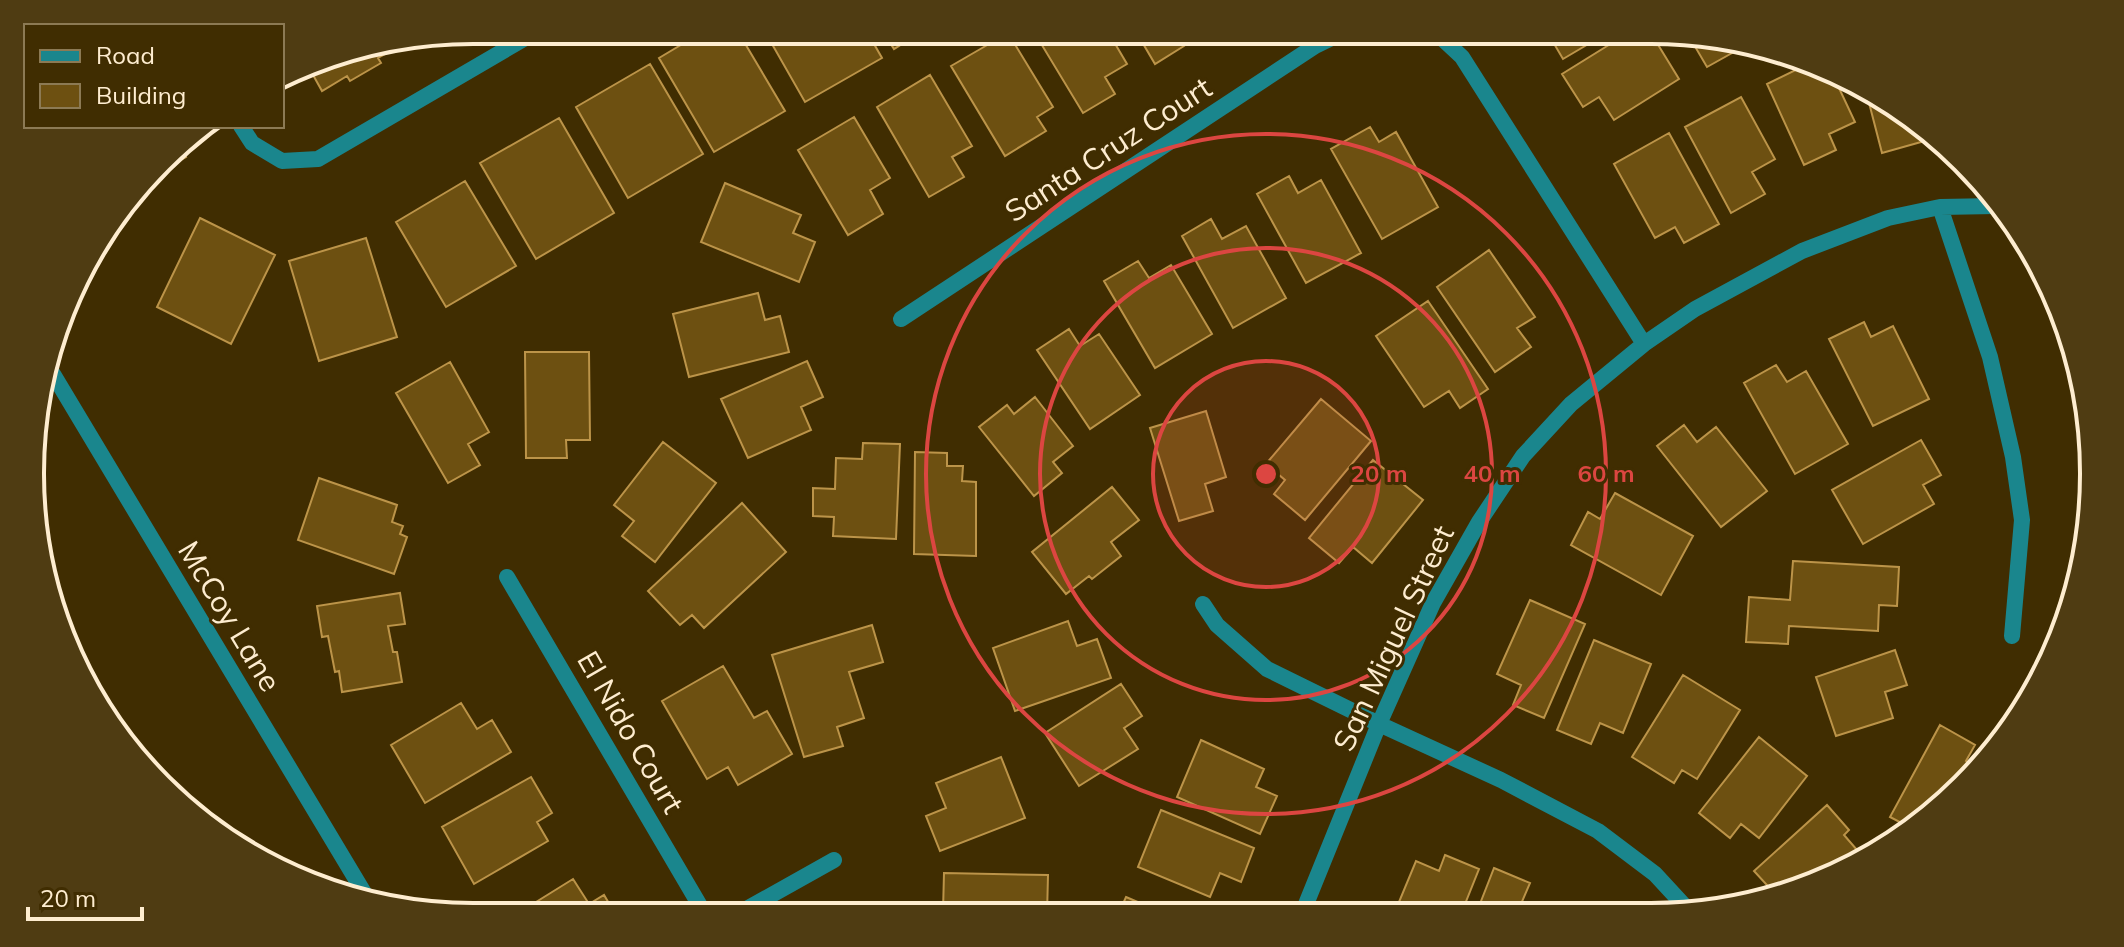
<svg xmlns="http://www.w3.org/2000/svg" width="2124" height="947" viewBox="0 0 2124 947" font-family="Mulish,sans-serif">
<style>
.building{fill:#6d5011;stroke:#bc9449;stroke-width:2}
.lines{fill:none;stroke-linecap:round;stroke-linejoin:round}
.minor{stroke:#1a868d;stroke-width:16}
.tertiary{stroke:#1a868d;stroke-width:16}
.ring{fill:none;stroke:#dc4641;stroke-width:4}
.labels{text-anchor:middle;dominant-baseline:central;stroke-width:6;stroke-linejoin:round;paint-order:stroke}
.street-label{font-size:30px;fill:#feedd0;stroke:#402d01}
.rim{fill:none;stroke:#feedd0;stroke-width:4}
.centre{fill:#dc4641;stroke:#402d01;stroke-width:4}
.ring-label{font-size:24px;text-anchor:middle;font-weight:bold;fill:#dc4641;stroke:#402d01;stroke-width:6;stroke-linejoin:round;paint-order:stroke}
</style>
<rect width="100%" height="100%" fill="#402d01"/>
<!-- building -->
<path class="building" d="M727,30h10l48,81 -71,41 -55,-94 42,-25 5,9z
M764,30h102l16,28 -77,44z
M882,30h42l-30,19z
M1038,30h69l20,34 -22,13 10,17 -32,19 -49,-81z
M1135,30h40l9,16 -29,18z
M1546,30h66l-49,29z
M1633,30h16l30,49 -65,41 -15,-23 -16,10 -21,-33z
M1008,33l45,74 -16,10 9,14 -41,25 -54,-90z
M1690,38l51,10 -34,19z
M402,42l1,2 -25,14 3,5 -31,18 -3,-5 -25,15 -14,-25 23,-12z
M1812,62l8,2 11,7 24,51 -26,12 7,16 -32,15 -37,-81z
M650,64l53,90 -75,44 -52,-91z
M930,75l42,71 -20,11 12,20 -35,20 -52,-90z
M1867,95l51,34 3,13 -39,11z
M1741,97l34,62 -23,13 13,22 -34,19 -46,-86z
M854,117l36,61 -20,12 13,24 -35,21 -50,-85z
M559,118l55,95 -78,46 -56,-96z
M1370,127l9,15 17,-10 42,75 -56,32 -51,-90z
M1669,133l50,91 -35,19 -9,-16 -20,11 -41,-74z
M179,143l7,14 -34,19z
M1289,176l9,17 23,-13 40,73 -55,30 -49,-89z
M465,181l51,85 -70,41 -50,-85z
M725,183l76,32 -8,18 22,9 -16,40 -98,-40z
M200,218l75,37 -44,89 -74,-37z
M1211,219l11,20 24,-13 40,72 -53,30 -51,-92z
M366,238l31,99 -78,24 -30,-100z
M1489,250l46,67 -18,11 14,19 -36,25 -58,-85z
M1138,261l11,17 22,-13 41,69 -57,34 -51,-87z
M758,293l7,27 15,-4 9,36 -100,25 -16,-63z
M1428,301l60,88 -28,19 -11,-17 -25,16 -48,-71z
M1864,322l7,15 22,-11 36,73 -56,27 -44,-87z
M1069,329l11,17 19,-12 41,61 -50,34 -53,-79z
M525,352h64l1,88h-24l1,18h-41z
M807,361l16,36 -22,10 10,23 -63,28 -27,-59z
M450,362l39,70 -21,12 12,21 -32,18 -52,-90z
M1776,365l11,17 19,-11 42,73 -53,30 -51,-91z
M1035,397l38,49 -20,16 9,11 -28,23 -55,-69 28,-22 7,9z
M1321,399l50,42 -66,79 -31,-26 11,-14 -19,-16z
M1206,411l20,66 -21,7 8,27 -34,10 -29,-93z
M1684,425l13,17 19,-15 51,64 -46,36 -64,-81z
M1921,440l20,35 -18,10 11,19 -71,40 -31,-54z
M663,442l53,41 -61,79 -33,-26 12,-15 -20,-16z
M863,443l37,1 -4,95 -63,-3 1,-19 -21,-1v-28l22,1 1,-31 26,1z
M915,452l32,1v13h16l-1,15 14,1v74l-62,-2z
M1373,460l50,40 -51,63 -19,-16 -14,16 -30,-25z
M319,478l78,27 -5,17 11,4 -3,8 7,3 -13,37 -96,-34z
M1112,487l27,33 -28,22 10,14 -29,23 -3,-3 -23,18 -34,-42z
M1615,493l78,43 -32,59 -90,-50 17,-33 12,7z
M742,503l44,49 -82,76 -12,-13 -12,10 -32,-34z
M1793,561l106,6 -2,39 -18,-1 -1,26 -89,-5 -1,18 -42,-2 3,-45 41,3z
M400,593l5,31 -17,2 5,26h4l5,30 -60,10 -3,-21 -4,1 -7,-36 -6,1 -5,-31z
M1530,600l55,24 -41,94 -31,-13 8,-20 -24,-11z
M1068,621l9,25 20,-7 14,39 -96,33 -22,-63z
M872,625l11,37 -34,10 15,46 -27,9 6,19 -39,11 -32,-102z
M1594,640l57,24 -28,69 -23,-10 -9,21 -34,-14z
M1895,650l12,35 -22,7 8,26 -57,18 -20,-59z
M723,666l31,52 13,-7 25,43 -54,31 -10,-18 -21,12 -45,-78z
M1683,675l57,35 -43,69 -15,-9 -8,13 -42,-26z
M1121,684l21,32 -18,12 14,21 -59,37 -34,-53z
M461,703l16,26 15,-9 19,32 -86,51 -34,-58z
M1940,725l35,20 -9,16 12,7 -57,57 -8,4 -23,-12z
M1759,737l48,39 -48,62 -18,-14 -11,14 -31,-25z
M1201,740l63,29 -8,18 21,9 -17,38 -83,-37z
M1001,757l24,61 -85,33 -14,-35 20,-8 -10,-25z
M531,777l21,36 -15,9 11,19 -74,43 -32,-57z
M1827,805l22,25 -5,5 20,23 -43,25 -26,7 -5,-6 -14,11 -22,-24z
M1161,810l93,38 -13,34 -21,-9 -10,24 -72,-30z
M1445,855l34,14 -18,45h-67l22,-53 23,10z
M1494,868l36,15 -9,21 23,10h-68z
M944,873l104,2 -1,40h-87v-3h-17z
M573,879l16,25 15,-9 13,22h-105z
M1126,897l42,18h-50z"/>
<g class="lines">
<!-- minor -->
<path class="minor" d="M1433,30l29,27 182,287
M241,126l11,17 30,18 36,-2 221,-129
M1940,207l50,150 23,100 9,63 -10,116
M901,319l414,-273 33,-16
M507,577l199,339
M1203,604l14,21 50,44 112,55 122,56 97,51 57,43 36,39
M1302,914l77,-190 54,-121 46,-81 44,-66 48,-52 73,-60 51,-35 107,-58 86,-33 52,-11 55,-1
M734,916l100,-56"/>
<!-- tertiary -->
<path class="tertiary" d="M47,364l319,532"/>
</g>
<!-- distance rings -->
<circle cx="1266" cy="474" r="113" fill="#dc4641" fill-opacity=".12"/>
<g class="ring">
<circle cx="1266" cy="474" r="113"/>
<circle cx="1266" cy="474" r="226"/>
<circle cx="1266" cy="474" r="340"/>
</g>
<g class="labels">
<!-- street labels -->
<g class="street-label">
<text transform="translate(1108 149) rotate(-33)">Santa Cruz Court</text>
<text transform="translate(230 616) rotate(59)">McCoy Lane</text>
<text transform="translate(1393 638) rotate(-65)">San Miguel Street</text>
<text transform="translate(631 732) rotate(60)">El Nido Court</text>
</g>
</g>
<!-- crop -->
<path d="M0 0H2124V947H0ZM473 44H1651A429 429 0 0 1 2080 473V474A429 429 0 0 1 1651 903H473A429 429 0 0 1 44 474V473A429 429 0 0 1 473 44Z" fill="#4f3c12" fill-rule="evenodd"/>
<path class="rim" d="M473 44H1651A429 429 0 0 1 2080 473V474A429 429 0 0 1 1651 903H473A429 429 0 0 1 44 474V473A429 429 0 0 1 473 44Z"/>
<circle cx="1266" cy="474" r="12" class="centre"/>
<g class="ring-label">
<text x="1379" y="482">20 m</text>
<text x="1492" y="482">40 m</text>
<text x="1606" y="482">60 m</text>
</g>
<!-- legend -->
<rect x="24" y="24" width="260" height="104" fill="#402d01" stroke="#8c7a54" stroke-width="2"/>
<rect x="40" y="50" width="40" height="12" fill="#1a868d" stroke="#8c7a54" stroke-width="2"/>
<text x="96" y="64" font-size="24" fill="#feedd0">Road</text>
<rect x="40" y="84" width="40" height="24" fill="#6d5011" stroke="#8c7a54" stroke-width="2"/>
<text x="96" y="104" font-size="24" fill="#feedd0">Building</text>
<!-- scale -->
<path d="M28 907v12h114v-12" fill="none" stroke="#feedd0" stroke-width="4"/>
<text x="40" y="907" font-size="24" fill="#feedd0" stroke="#402d01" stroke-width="6" paint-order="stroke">20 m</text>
</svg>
